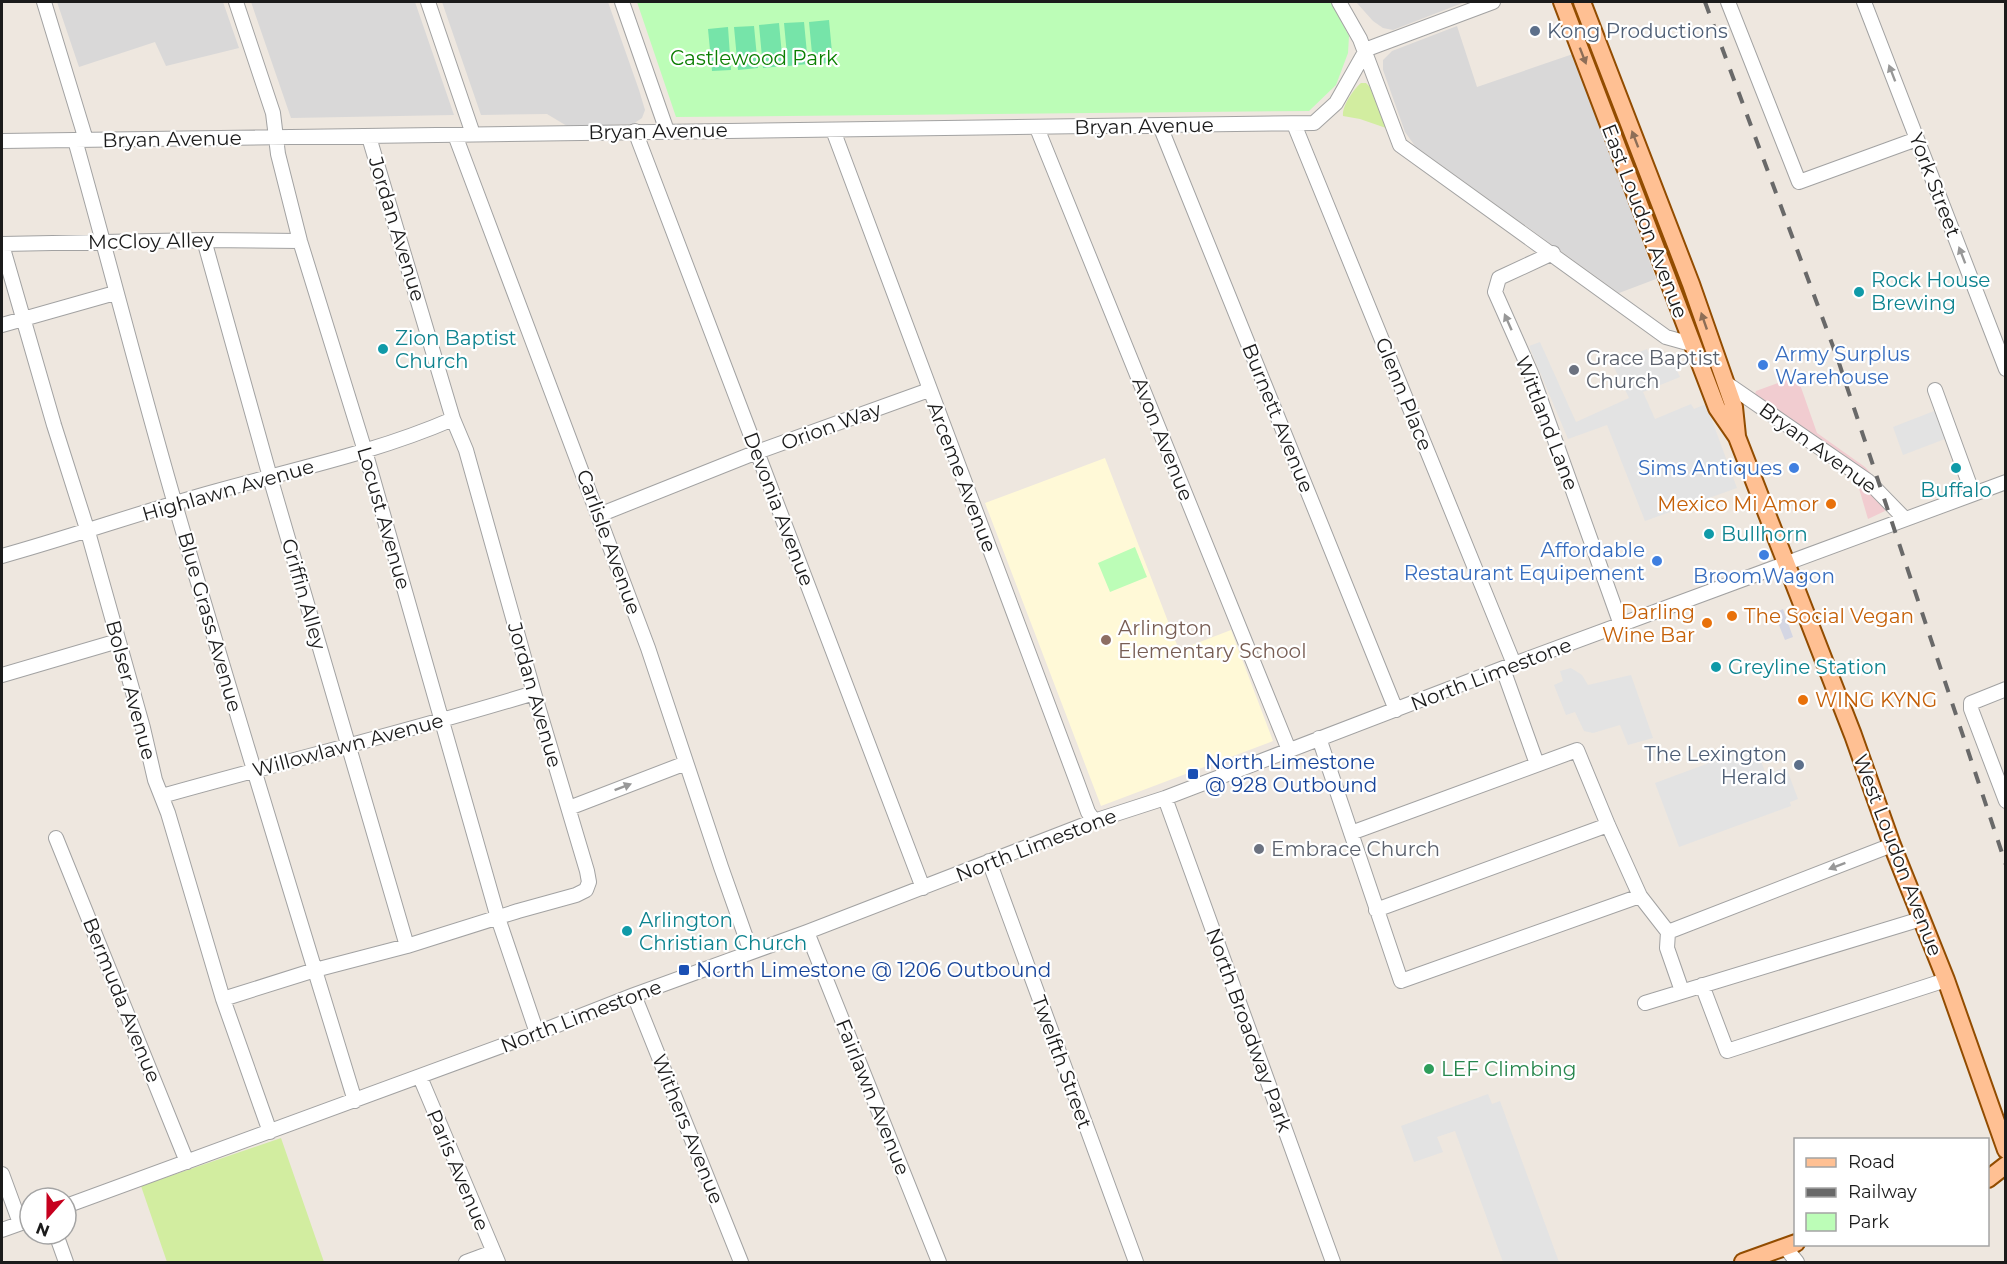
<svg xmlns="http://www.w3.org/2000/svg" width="2007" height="1264" viewBox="0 0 2007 1264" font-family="Montserrat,sans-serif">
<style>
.residential{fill:#d9d8d8}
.commercial{fill:#f1ccd0}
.education{fill:#fff9d7}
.grass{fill:#d2eda0}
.park{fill:#bcfdb7}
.pitch{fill:#76e4a9}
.parking{fill:#e3e3e3}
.plaza{fill:#d4d6e3}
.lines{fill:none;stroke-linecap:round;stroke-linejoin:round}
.minor-casing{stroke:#a2a2a2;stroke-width:16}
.major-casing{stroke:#924c00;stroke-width:20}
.minor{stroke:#fff;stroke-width:14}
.major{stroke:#ffc093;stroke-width:16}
.rail{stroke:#696969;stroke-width:4;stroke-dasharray:12 12;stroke-linecap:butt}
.oneway{fill:#8d6e57}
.oneway2{fill:#989898}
.service-dot{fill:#5c6f8a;stroke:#fff;stroke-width:2}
.culture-dot{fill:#0f9aa8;stroke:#fff;stroke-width:2}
.shop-dot{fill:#3f7fe0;stroke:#fff;stroke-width:2}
.worship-dot{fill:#6b7280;stroke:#fff;stroke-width:2}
.food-dot{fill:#e8710a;stroke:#fff;stroke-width:2}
.education-dot{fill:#8d6e63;stroke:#fff;stroke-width:2}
.transit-dot{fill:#1a4fb4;stroke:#fff;stroke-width:2}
.leisure-dot{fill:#2e9e5b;stroke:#fff;stroke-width:2}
.labels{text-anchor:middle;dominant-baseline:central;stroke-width:4.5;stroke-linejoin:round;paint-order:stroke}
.service-label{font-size:20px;fill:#4e5e75;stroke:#fff;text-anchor:start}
.park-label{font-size:20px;fill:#0c7f03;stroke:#fff}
.street-label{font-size:20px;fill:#1b1b1b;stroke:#fff}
.culture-label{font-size:20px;fill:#0d838f;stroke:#fff;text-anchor:start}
.shop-label{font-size:20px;fill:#366cbe;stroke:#fff;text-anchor:end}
.worship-label{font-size:20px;fill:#5b616d;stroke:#fff;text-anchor:start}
.food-label{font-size:20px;fill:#c56008;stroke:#fff;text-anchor:end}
.education-label{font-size:20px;fill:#785e54;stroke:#fff;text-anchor:start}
.transit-label{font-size:20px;fill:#164399;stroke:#fff;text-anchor:start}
.leisure-label{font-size:20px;fill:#27864d;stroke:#fff;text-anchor:start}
</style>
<rect width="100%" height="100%" fill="#eee7df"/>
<!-- residential -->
<path class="residential" d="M57,2h166l16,46 -73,18 -11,-24 -76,25z
M251,2h164l39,113 -163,3z
M442,2h166l31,88 6,20 -3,8 -9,6 -66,2 -20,-12 -66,1z
M1356,2h109l-72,28 -10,-2 -10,-7z
M1457,26l20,61 96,-33 83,225 -37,14 -204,-147 -10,-14 -22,-62v-10l9,-9z"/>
<!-- commercial -->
<path class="commercial" d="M1797,376l20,57 48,34 11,12 9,32 -17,8 -10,-34 -15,-16 -91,-65 4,-13z"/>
<!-- education -->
<path class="education" d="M1105,458l74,192 52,-20 42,111 -172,65 -116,-303z"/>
<!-- grass -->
<path class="grass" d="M1361,83h5l6,6 14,39 -26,-9 -17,-3c-1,-10 10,-26 18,-33z
M281,1138l43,124h-157l-26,-76z"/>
<!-- park -->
<path class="park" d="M637,2h694l18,34 -1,17 -12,32 -27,26 -633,6z
M1135,547l12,30 -37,15 -12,-29z"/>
<!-- pitch -->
<path class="pitch" d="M829,20l4,43 -20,1 -4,-42z
M804,22l4,42 -20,2 -4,-43z
M779,23l4,43 -20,2 -4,-43z
M754,26l4,42 -20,2 -4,-43z
M728,27l3,43 -19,1 -4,-42z"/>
<!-- parking -->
<path class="parking" d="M1540,342l36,80 53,-24 -17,-35 35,-14 5,11 17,-7 11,24 -37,15 12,27 36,-15 3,5 12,-5 31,84 -92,33 -38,-96 -39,14 -39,-93z
M1934,411l11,28 -42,16 -10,-28z
M1571,668l11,7 6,10 43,-10 22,63 -25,7 -8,-20 -27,8 -9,-2 -9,-19 -9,3 -12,-30 9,-4 -3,-10z
M1755,746l11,28 20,-7 12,32 -8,3 1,4 -112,41 -24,-64z
M1488,1094l4,10 8,-3 59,161h-56l-48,-131 -18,6 6,15 -29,10 -13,-36z"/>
<!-- plaza -->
<path class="plaza" d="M1783,609l10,28 -8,3 -11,-27z"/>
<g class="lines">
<defs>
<path id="minor" d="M44,2l42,138
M236,2l37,111 5,41 22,87 65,210 133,467 39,115
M428,2l45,132
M622,2l45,129
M1339,2l21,37 40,106 266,192 25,7
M1728,2l71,180 118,-43
M1864,2l142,367
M1294,124l220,540
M1160,126l236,584
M1037,128l252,622
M833,130l244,652 11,30 6,9
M635,131l288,757
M455,135l193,513 73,219 30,85
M75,140c34,121 65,243 100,364 58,200 119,398 180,597
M2,141l1312,-18 22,-20 29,-51 5,-4 123,-46
M204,240l66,237 137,469
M2,244l202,-4 96,1
M2,245l52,180 34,107 55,196 12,52 13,33 55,186 47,133
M1553,253l-54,25 -4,14 36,81 90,252
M2,325l113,-32
M1726,383l142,98 37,38
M1935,390l38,104
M599,515l158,-63 172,-62
M2,556c72,-20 142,-45 215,-65 79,-22 160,-39 236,-72
M1503,669l34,95
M2,675l116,-34
M2006,689l-35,14v6l35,92
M1319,738l82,243 239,-85 -32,-71 -31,-75 -226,83
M162,796c124,-35 249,-65 372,-103
M1165,798l168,464
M569,808l117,-45
M56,838l131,324
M989,861l147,401
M1640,896l28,36 -1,16 15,43
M1376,910l232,-85
M807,932l132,330
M1668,932l224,-87
M1702,985l25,66 219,-71
M634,995l107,267
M223,999l92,-29 92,-24 111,-35 58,-16 10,-5 3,-8 -2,-11 -53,-178 -68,-243 -13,-31 -84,-282
M1645,1003l276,-84
M420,1077l78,185
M2,1174l18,49
M66,1206l471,-173 97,-38 173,-63 287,-111 71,-23 349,-134 492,-182
M2,1230l28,-10
M56,1234l10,28
M1785,1247l12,15
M466,1262l27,-10"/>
<path id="major" d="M1562,2l155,406 20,29 116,298 39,110 54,135 60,170
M1582,2l109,282 43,123 3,29
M1988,1179l18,-14
M1743,1262l53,-19"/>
</defs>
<!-- minor casing -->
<use href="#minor" class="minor-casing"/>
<!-- major casing -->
<use href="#major" class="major-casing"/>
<!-- minor -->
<use href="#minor" class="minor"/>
<!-- major -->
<use href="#major" class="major"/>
<!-- rail -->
<path class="rail" d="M1705,2l132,355 169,508"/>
</g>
<!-- one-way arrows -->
<defs><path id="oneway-solid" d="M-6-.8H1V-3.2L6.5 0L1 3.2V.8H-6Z" transform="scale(1.5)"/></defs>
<g class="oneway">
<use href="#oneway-solid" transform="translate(1583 56) rotate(69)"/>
<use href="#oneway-solid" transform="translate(1635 139) rotate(-111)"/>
<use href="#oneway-solid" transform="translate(1704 321) rotate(-109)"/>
</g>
<g class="oneway2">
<use href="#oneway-solid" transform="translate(1892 73) rotate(-111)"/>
<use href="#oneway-solid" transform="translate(1962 255) rotate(-111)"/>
<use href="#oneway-solid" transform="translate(1508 322) rotate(-114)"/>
<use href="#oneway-solid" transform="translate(623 787) rotate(-21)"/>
<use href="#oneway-solid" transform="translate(1837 866) rotate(159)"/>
</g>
<!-- markers -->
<g class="service-dot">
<circle cx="1535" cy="31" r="6"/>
<circle cx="1799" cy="765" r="6"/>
</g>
<g class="culture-dot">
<circle cx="1859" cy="292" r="6"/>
<circle cx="383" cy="349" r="6"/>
<circle cx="1956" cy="468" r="6"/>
<circle cx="1709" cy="534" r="6"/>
<circle cx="1716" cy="667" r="6"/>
<circle cx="627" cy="931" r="6"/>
</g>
<g class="shop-dot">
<circle cx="1763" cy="365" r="6"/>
<circle cx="1794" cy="468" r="6"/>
<circle cx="1764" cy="555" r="6"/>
<circle cx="1657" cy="561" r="6"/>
</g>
<g class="worship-dot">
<circle cx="1574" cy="370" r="6"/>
<circle cx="1259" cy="849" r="6"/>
</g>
<g class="food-dot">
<circle cx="1831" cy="504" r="6"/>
<circle cx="1732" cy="616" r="6"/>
<circle cx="1707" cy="623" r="6"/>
<circle cx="1803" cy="700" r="6"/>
</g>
<circle class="education-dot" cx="1106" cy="640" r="6"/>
<g class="transit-dot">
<rect x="1187" y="768" width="12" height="12" rx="3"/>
<rect x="678" y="964" width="12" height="12" rx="3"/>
</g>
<circle class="leisure-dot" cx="1429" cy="1069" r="6"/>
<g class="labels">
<!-- service labels -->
<g class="service-label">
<text x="1547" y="31">Kong Productions</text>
<text x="1787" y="754" text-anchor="end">The Lexington<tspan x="1787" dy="23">Herald</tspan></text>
</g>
<!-- park labels -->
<g class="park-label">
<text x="754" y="58">Castlewood Park</text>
</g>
<!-- street labels -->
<g class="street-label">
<text transform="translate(1144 126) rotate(-1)">Bryan Avenue</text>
<text transform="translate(658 131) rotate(-1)">Bryan Avenue</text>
<text transform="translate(172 139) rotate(-1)">Bryan Avenue</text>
<text transform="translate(1935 185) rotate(69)">York Street</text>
<text transform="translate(1645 221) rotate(69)">East Loudon Avenue</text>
<text transform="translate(397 229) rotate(73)">Jordan Avenue</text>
<text transform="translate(151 241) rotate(-1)">McCloy Alley</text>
<text transform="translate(1404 394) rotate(68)">Glenn Place</text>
<text transform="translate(1278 418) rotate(68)">Burnett Avenue</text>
<text transform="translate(1547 423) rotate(69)">Wittland Lane</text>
<text transform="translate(831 426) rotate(-20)">Orion Way</text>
<text transform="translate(1163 439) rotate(68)">Avon Avenue</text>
<text transform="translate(1818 448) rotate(36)">Bryan Avenue</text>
<text transform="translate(962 477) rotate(69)">Arceme Avenue</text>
<text transform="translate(228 490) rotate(-16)">Highlawn Avenue</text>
<text transform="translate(779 509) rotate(69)">Devonia Avenue</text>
<text transform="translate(384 518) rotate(74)">Locust Avenue</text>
<text transform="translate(609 542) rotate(70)">Carlisle Avenue</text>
<text transform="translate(304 594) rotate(74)">Griffin Alley</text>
<text transform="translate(210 622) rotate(74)">Blue Grass Avenue</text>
<text transform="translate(1491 674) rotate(-21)">North Limestone</text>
<text transform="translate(131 690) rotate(75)">Bolser Avenue</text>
<text transform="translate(535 695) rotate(74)">Jordan Avenue</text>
<text transform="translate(348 745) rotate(-15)">Willowlawn Avenue</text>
<text transform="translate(1036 845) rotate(-21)">North Limestone</text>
<text transform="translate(1898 855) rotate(69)">West Loudon Avenue</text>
<text transform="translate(122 1000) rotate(68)">Bermuda Avenue</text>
<text transform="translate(581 1016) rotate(-21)">North Limestone</text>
<text transform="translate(1249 1030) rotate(70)">North Broadway Park</text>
<text transform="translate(1062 1062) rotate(70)">Twelfth Street</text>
<text transform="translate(873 1097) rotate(68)">Fairlawn Avenue</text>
<text transform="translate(688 1129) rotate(68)">Withers Avenue</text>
<text transform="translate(458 1170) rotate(67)">Paris Avenue</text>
</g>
<!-- culture labels -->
<g class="culture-label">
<text x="1871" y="280">Rock House<tspan x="1871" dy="23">Brewing</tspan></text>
<text x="395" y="338">Zion Baptist<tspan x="395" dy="23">Church</tspan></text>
<text x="1956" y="490" text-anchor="middle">Buffalo</text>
<text x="1721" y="534">Bullhorn</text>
<text x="1728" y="667">Greyline Station</text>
<text x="639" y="920">Arlington<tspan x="639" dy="23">Christian Church</tspan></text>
</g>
<!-- shop labels -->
<g class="shop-label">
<text x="1775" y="354" text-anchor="start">Army Surplus<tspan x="1775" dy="23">Warehouse</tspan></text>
<text x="1782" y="468">Sims Antiques</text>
<text x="1645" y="550">Affordable<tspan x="1645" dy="23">Restaurant Equipement</tspan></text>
<text x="1764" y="576" text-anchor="middle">BroomWagon</text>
</g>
<!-- worship labels -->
<g class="worship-label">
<text x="1586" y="358">Grace Baptist<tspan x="1586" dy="23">Church</tspan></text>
<text x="1271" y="849">Embrace Church</text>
</g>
<!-- food labels -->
<g class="food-label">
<text x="1819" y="504">Mexico Mi Amor</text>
<text x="1695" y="612">Darling<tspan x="1695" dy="23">Wine Bar</tspan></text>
<text x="1744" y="616" text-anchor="start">The Social Vegan</text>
<text x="1815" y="700" text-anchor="start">WING KYNG</text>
</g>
<!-- education labels -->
<g class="education-label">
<text x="1118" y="628">Arlington<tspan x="1118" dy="23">Elementary School</tspan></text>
</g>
<!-- transit labels -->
<g class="transit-label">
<text x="1205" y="762">North Limestone<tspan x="1205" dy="23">@ 928 Outbound</tspan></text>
<text x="696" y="970">North Limestone @ 1206 Outbound</text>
</g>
<!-- leisure labels -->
<g class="leisure-label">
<text x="1441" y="1069">LEF Climbing</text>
</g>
</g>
<!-- border -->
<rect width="2007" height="1264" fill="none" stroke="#1b1b1b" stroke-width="6"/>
<!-- legend -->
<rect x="1794" y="1138" width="195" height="108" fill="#ffffff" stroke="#a4a4a4" stroke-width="1.5"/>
<rect x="1806" y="1158" width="30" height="9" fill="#ffc093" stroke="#a4a4a4" stroke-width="1.5"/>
<text x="1848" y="1168" font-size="18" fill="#1b1b1b">Road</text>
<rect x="1806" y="1188" width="30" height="9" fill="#696969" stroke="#a4a4a4" stroke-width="1.5"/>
<text x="1848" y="1198" font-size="18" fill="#1b1b1b">Railway</text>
<rect x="1806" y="1213" width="30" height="18" fill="#bcfdb7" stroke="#a4a4a4" stroke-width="1.5"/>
<text x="1848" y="1228" font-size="18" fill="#1b1b1b">Park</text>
<!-- north arrow -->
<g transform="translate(48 1216) rotate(201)"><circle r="28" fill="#ffffff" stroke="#a4a4a4" stroke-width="1.5"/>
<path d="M0-4.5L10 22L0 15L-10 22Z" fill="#c6001e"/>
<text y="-9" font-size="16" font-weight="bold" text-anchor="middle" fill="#1b1b1b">N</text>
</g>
</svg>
